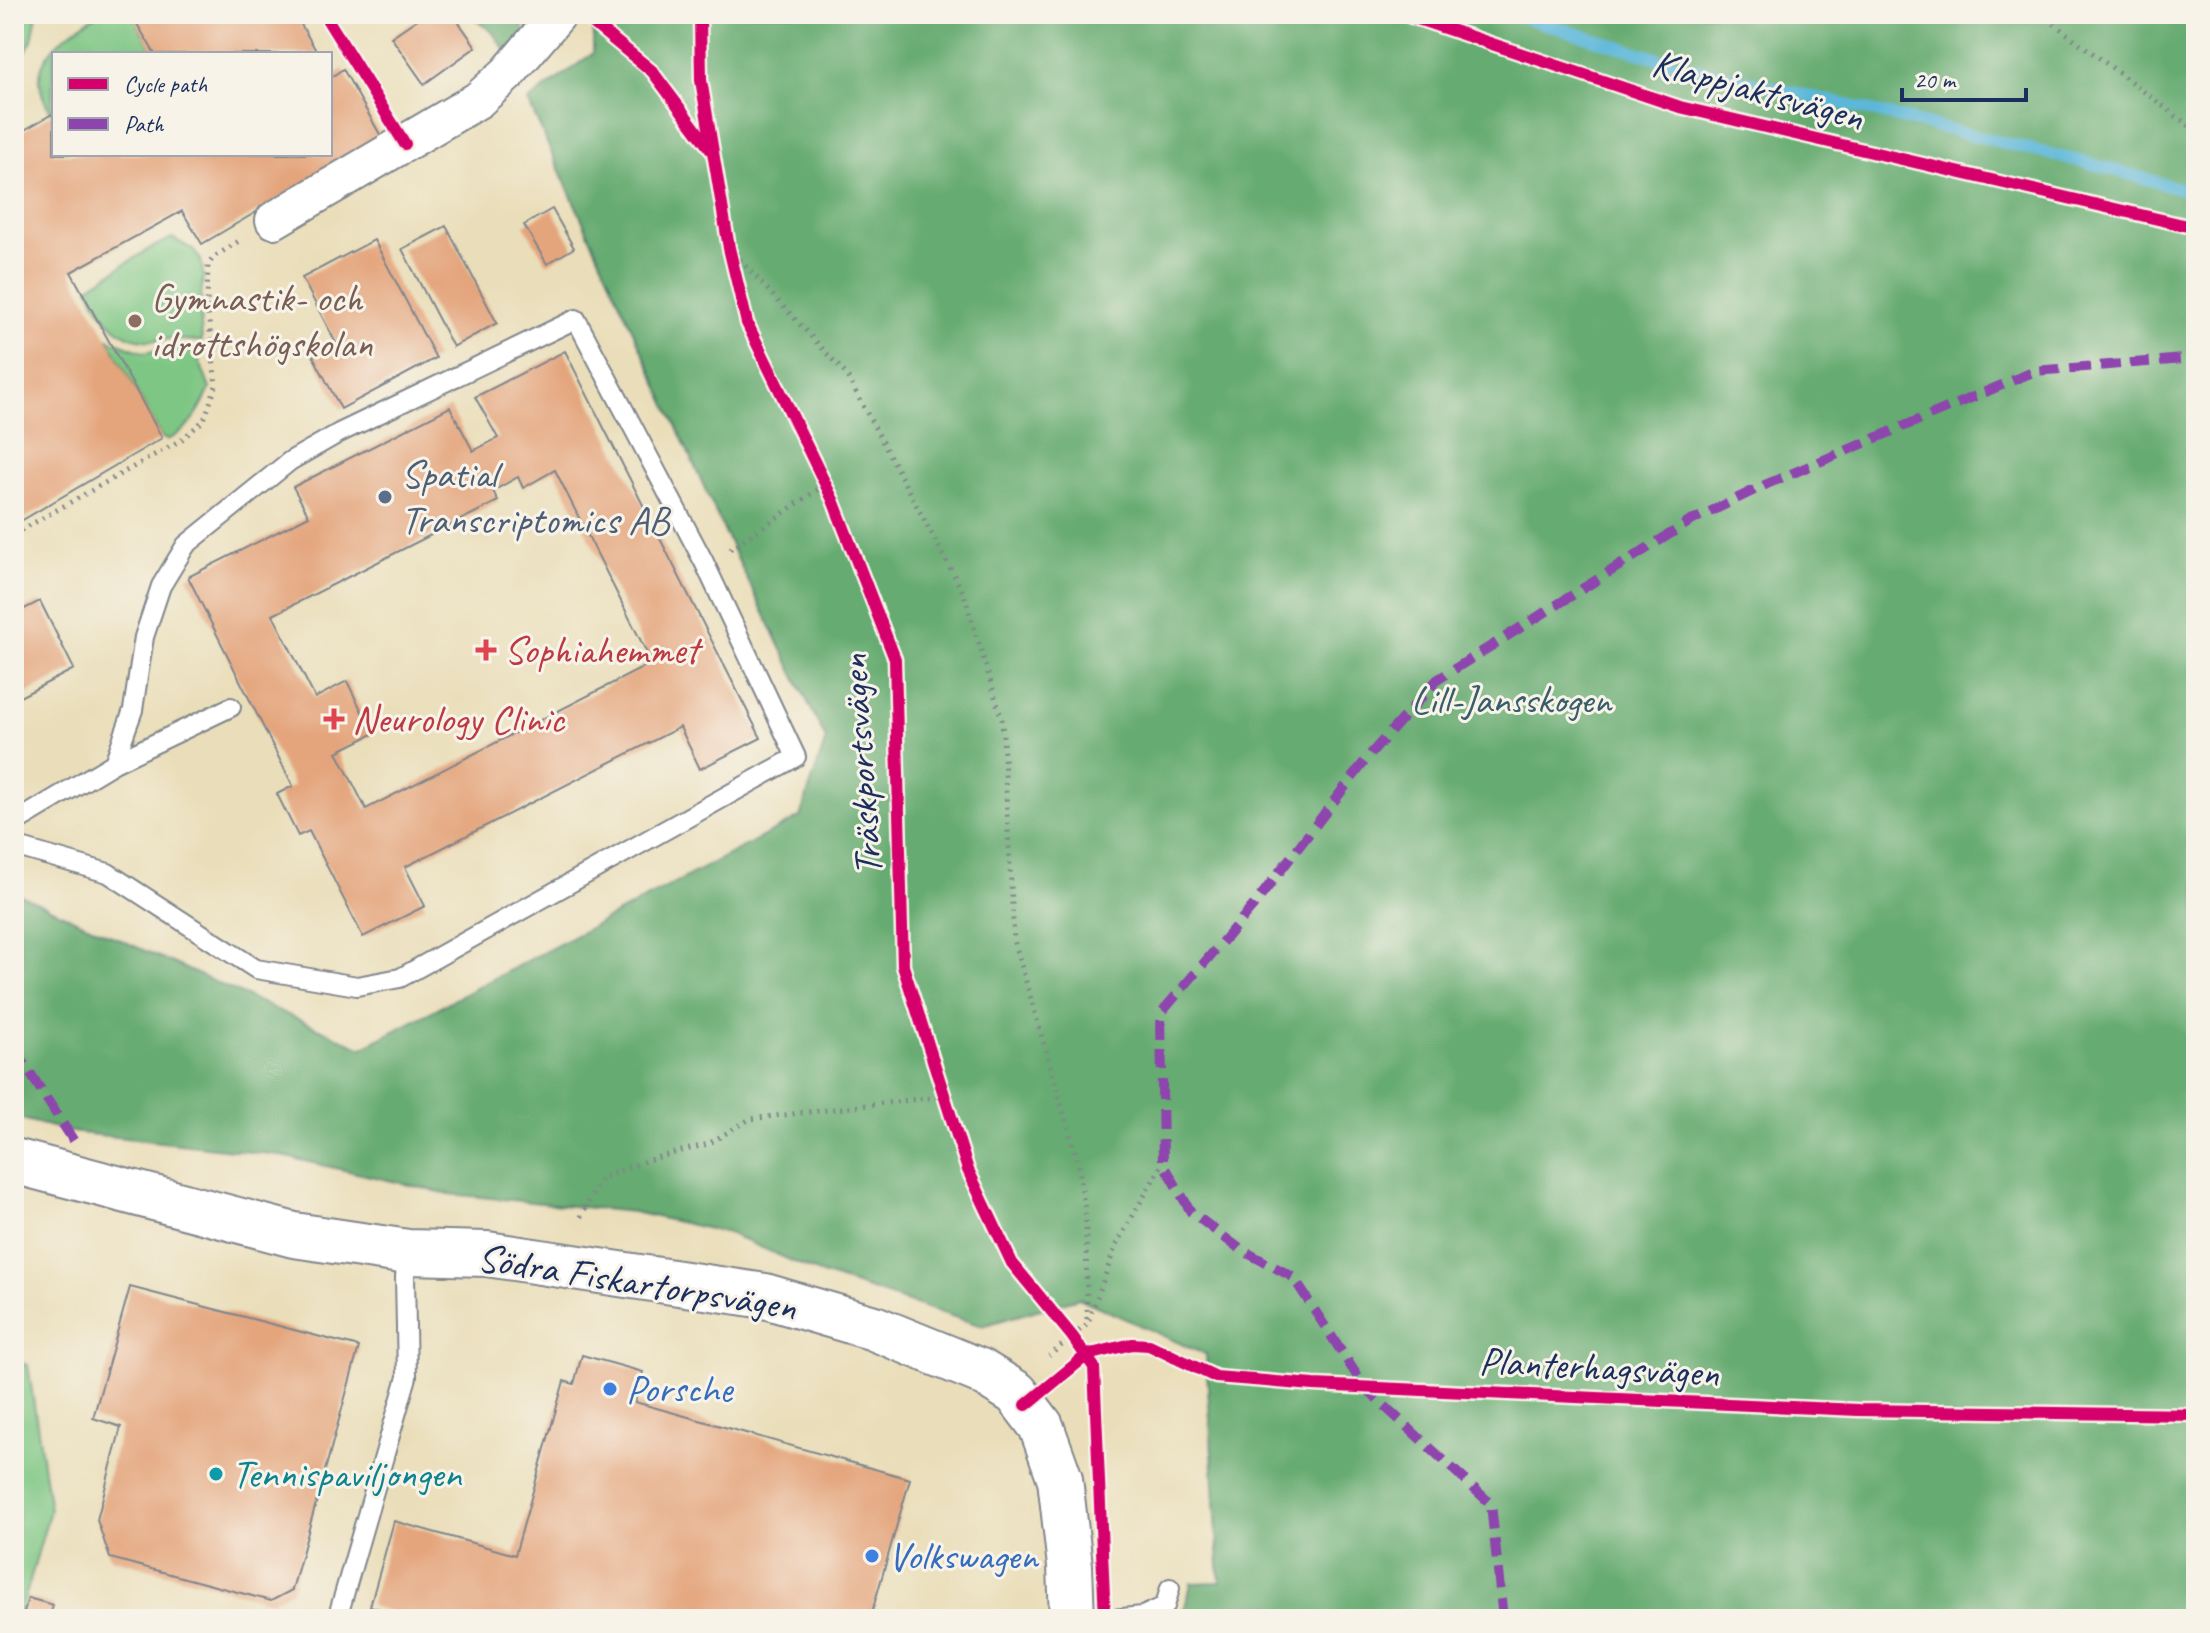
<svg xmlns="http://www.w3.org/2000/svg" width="2210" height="1633" viewBox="0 0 2210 1633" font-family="Caveat,sans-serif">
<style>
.green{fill:#7dc683;stroke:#4c7a70;stroke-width:2}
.forest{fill:#66ab71;stroke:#406d68;stroke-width:2}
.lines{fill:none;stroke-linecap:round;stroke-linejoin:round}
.stream{stroke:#5cb7da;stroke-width:12}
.building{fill:#e4a57d;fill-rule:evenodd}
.lane-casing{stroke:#82868c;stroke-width:22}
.street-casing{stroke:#82868c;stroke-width:40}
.secondary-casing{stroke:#82868c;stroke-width:48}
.path{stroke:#82868c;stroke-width:5;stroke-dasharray:2 6;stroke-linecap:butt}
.lane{stroke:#fff;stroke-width:18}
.street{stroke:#fff;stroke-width:36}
.secondary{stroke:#fff;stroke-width:44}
.quiet{stroke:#8e44ad;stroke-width:10;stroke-dasharray:20 10;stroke-linecap:butt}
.cycleway-casing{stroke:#f7f3e8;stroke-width:17}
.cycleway{stroke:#d6006c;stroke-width:12}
.education-dot{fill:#8d6e63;stroke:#f7f3e8;stroke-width:3}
.service-dot{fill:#5c6f8a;stroke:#f7f3e8;stroke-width:3}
.health-dot{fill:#e0444e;stroke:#f7f3e8;stroke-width:3}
.shop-dot{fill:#3f7fe0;stroke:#f7f3e8;stroke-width:3}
.culture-dot{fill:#0f9aa8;stroke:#f7f3e8;stroke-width:3}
.labels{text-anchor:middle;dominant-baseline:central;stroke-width:6;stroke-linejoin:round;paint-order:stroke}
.street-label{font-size:40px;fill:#1b2f5e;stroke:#f7f3e8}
.education-label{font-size:40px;fill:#785e54;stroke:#f7f3e8;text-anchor:start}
.service-label{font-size:40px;fill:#4e5e75;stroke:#f7f3e8;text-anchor:start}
.health-label{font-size:40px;fill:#be3a42;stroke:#f7f3e8;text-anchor:start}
.park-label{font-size:40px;fill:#385c69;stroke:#f7f3e8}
.shop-label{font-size:40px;fill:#366cbe;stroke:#f7f3e8;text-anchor:start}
.culture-label{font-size:40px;fill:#0d838f;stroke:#f7f3e8;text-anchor:start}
</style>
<rect width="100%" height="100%" fill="#f7f3e8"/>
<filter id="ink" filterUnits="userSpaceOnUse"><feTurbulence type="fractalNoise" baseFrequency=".0125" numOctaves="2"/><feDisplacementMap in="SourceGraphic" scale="16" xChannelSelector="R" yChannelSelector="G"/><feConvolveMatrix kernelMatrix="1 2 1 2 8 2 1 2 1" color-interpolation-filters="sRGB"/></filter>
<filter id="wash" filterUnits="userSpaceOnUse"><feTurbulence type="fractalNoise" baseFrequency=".006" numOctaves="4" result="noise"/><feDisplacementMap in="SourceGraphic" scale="32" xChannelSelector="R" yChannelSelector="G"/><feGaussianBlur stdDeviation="1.8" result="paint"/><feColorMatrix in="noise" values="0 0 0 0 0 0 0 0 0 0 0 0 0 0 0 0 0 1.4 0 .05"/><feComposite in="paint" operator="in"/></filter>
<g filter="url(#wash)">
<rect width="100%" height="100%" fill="#eadeba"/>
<!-- green -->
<path class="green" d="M14,14h23l-5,26 -18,33z
M98,14h33l24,40h-101l-2,60c-33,-50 7,-75 46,-100z
M172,238l20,11 9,11 2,15 -3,34 2,32c-11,1 -21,-2 -32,-2 -8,0 -17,2 -25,1 -29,-2 -47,-28 -56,-53l60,-38z
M108,339l37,14 29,-7 22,6 14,37c-10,21 -20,42 -43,51l-5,-2z
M14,1361l14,4 22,145 -31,109h-5z"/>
<!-- forest -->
<path class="forest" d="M468,14h54l2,24 -13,20 -19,-26z
M593,14h1603v1605h-1021l11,-12 5,-24 29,-1 -14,-227 -127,-57 -97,28 -163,-53 -91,-40 -95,-21 -184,-18 -171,-39 -207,-23 -57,-15v-225l348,156 438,-231 26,-78 -94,-191 -204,-447 65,-48z"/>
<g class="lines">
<!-- stream -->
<path class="stream" d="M1513,14l159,49 424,102 100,28"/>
</g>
<g id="blocks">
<!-- building -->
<path class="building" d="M131,14h164l23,40h-163z
M425,14h28l23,33 -52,37 -33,-47z
M343,69l39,69 -180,106 -20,-33 -111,61 91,166 -148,87v-389l40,-23v41h276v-76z
M552,209l22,39 -27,16 -23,-39z
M446,226l51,97 -44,24 -51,-98z
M374,240l62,118 -95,51 -28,-53 23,-13 -34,-65z
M565,351l196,387 -61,31 -20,-42 -275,140 20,39 -62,31 -54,-106 -11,5 -21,-42 16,-8 -105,-209 121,-61 -16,-29 157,-80 23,44 25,-13 -23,-41zM555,470l97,193 -286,146 -29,-57 36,-18 -26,-53 -32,17 -42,-83 225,-114 -5,-10 25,-14 5,11z
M40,601l34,68 -60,31v-86z
M130,1287l229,60 -67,243 -21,11 -161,-43 -13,-38 24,-93 -28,-9z
M582,1355l61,17 -8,30 275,77 -40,140h-455l-45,-13 24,-85 121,34 49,-174 10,3z
M28,1598l25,7 -4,14h-27z"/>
</g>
</g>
<g filter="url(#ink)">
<use href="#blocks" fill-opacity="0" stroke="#82868c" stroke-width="2"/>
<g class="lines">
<defs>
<path id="lane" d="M114,763l117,-56
M14,823l100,-60 19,-53 11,-73 17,-51 25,-41 104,-84 49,-28 237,-114 128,243 92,195 -396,221 -43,8 -101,-17 -148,-96 -94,-27
M337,1619l70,-242 -2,-100 3,-25
M1112,1619l31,-3 22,-10 5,-18"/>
<path id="street" d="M274,220l204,-120 30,-27 50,-59"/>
<path id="secondary" d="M14,1161l280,74 114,17 79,2 278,42 109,32 106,43 36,22 25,33 19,53 10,87 2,53"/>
</defs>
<!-- lane casing -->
<use href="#lane" class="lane-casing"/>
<!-- street casing -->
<use href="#street" class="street-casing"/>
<!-- secondary casing -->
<use href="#secondary" class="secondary-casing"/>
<!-- path -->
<path class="path" d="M1403,14l277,93 516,121
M2041,14l155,117
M729,248l117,126 118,220 38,126 12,220 64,222 8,56 1,106 -38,32
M14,534l167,-94 23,-20 12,-34 -9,-83 1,-38 6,-8 28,-18
M730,549l96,-65
M581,1217l20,-39 47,-18 60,-16 42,-25 194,-23
M1089,1320l27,-75 47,-82"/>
<!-- lane -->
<use href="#lane" class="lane"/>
<!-- street -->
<use href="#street" class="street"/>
<!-- secondary -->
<use href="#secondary" class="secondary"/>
<!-- quiet -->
<path class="quiet" d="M14,1048l61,95
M1503,1619l-12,-115 -126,-116 -72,-111 -53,-28 -49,-37 -28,-49 -2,-150 93,-108 114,-148 69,-77 252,-158 78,-38 268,-113 161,-13"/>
<defs>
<path id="cycleway" d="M324,14l81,130
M582,14l70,57 59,79
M700,14l1,66 28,168 18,75 86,177 62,159 8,307 65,204 44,93 60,73 22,31 11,252
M1403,14l277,93 516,121
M1026,1405l61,-50 45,-11 17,1 67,32 98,8 544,25 338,5"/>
</defs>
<!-- cycleway casing -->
<use href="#cycleway" class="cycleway-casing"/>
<!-- cycleway -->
<use href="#cycleway" class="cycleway"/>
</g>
</g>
<!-- markers -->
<circle class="education-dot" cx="135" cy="321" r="8"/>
<circle class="service-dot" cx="385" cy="497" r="8"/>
<g class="health-dot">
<path d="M482 638h8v8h8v8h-8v8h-8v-8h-8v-8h8z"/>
<path d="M330 707h8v8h8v8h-8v8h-8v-8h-8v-8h8z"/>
</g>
<g class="shop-dot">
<circle cx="610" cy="1389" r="8"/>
<circle cx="872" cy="1556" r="8"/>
</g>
<circle class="culture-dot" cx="216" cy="1474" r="8"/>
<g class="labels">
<!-- street labels -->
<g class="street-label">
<text transform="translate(1758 90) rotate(15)">Klappjaktsvägen</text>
<text transform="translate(861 765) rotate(-94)">Träskportsvägen</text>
<text transform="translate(637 1282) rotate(9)">Södra Fiskartorpsvägen</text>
<text transform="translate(1599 1367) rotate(3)">Planterhagsvägen</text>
</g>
<!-- education labels -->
<g class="education-label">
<text x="151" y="298">Gymnastik- och<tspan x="151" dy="46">idrottshögskolan</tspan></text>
</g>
<!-- service labels -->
<g class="service-label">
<text x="401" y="474">Spatial<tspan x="401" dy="46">Transcriptomics AB</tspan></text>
</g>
<!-- health labels -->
<g class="health-label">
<text x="504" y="650">Sophiahemmet</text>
<text x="352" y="719">Neurology Clinic</text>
</g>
<!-- park labels -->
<g class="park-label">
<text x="1511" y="700">Lill-Jansskogen</text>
</g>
<!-- shop labels -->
<g class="shop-label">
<text x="626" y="1389">Porsche</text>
<text x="888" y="1556">Volkswagen</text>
</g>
<!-- culture labels -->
<g class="culture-label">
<text x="232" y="1474">Tennispaviljongen</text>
</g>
</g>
<!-- margin -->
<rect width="2210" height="1633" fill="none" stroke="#f7f3e8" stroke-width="48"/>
<!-- legend -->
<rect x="52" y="52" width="280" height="104" fill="#f7f3e8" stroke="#9fa5b1" stroke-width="2"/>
<rect x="68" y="78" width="40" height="12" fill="#d6006c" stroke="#9fa5b1" stroke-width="2"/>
<text x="124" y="92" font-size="24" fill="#1b2f5e">Cycle path</text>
<rect x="68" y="118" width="40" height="12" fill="#8e44ad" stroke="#9fa5b1" stroke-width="2"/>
<text x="124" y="132" font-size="24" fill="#1b2f5e">Path</text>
<!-- scale -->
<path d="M1902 88v12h124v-12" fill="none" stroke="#1b2f5e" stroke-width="4"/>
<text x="1914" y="88" font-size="24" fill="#1b2f5e" stroke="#f7f3e8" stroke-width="6" paint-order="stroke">20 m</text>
</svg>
